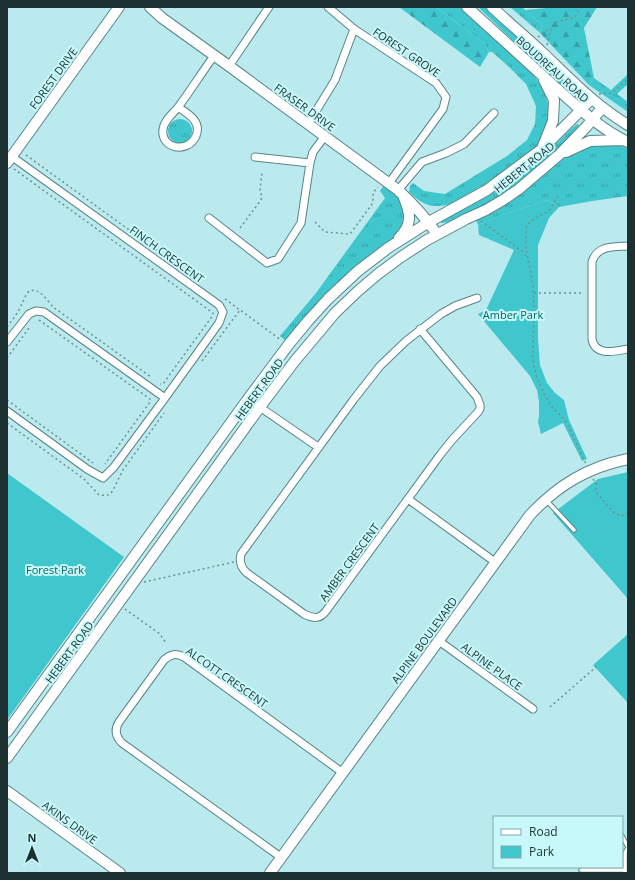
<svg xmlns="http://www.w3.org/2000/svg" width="635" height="880" viewBox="0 0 635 880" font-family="'Open Sans',sans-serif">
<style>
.grass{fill:url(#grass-tufts)}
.forest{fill:url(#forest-firs)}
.park{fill:#40c7cd}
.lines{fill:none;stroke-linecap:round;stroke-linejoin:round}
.lane-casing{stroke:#588588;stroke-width:5.5}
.street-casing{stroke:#588588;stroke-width:9}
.secondary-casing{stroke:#588588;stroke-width:12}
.path{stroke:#6e9092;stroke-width:1.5;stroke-dasharray:2 3;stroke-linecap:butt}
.lane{stroke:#fff;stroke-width:3.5}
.street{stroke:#fff;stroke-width:7}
.secondary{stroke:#fff;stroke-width:10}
.labels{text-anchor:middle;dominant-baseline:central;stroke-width:4;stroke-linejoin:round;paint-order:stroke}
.street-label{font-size:11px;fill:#1e3132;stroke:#c7f8fa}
.park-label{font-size:11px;fill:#076468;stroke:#c7f8fa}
</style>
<defs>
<pattern id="grass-tufts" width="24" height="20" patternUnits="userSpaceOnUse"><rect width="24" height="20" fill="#40c7cd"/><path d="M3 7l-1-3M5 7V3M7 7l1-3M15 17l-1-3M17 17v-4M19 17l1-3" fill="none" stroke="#35a2a7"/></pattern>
<pattern id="forest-firs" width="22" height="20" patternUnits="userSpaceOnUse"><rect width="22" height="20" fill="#40c7cd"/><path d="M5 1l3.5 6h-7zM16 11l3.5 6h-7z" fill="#35a2a7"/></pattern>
</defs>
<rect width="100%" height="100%" fill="#baeaed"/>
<!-- grass -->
<path class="grass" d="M436,7h26l70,66c10,12 19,30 17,45 -1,5 -8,22 -10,26 -6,8 -15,14 -23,20 -18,14 -55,42 -78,42 -12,1 -20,-6 -29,-14l1,-6 3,-3 11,8 21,3 62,-38 20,-16 8,-16 1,-18 -10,-22 -18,-18 -16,-14h-3l-5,-9z
M478,7h7l3,2 82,78 5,6 3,6 -1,1 -3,-1z
M510,7h12l21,19 -4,6z
M628,74v10l-11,10 11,8v10l-39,-27 5,-7 17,12z
M168 131a12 12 0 1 1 24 0a12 12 0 1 1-24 0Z
M577,124l2,1c-14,21 -39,40 -59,56 -9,7 -19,15 -30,21 -13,8 -28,14 -42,20l-5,1 -3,-1 -1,-1c34,-16 66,-33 95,-58 8,-7 17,-15 25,-22 6,-6 11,-12 18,-17z
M609,144l13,2 6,3v47l-36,5 -33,6 -12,-7 -48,16 -21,9 -2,-5 20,-9 12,-8 17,-12 42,-35 22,-10z
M384,185c22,15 26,30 11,53l-109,103 -6,-5 36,-43 69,-95 -5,-7z"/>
<!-- forest -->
<path class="forest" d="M399,7h37l48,36 5,9 -9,15z
M557,7h40l-13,21 10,50 -5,7 -50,-53 4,-6 -18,-16z"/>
<!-- park -->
<path class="park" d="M547,200l12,7 -10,11 -11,27v93l2,27 7,18 8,10 9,7 5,20 18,39 -5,2 -19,-38 -22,11 -3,-12 1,-6v-14l-2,-12 -7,-14 -52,-62 8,-4 28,-60 -35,-15 -1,-10 21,-9z
M628,472v127l-75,-86 45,-34z
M7,473l117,84 -117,163z
M628,634v69l-35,-38z"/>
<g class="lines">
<defs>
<path id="lane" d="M546,500l28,30
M622,836l6,11
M581,870h44
M625,873v-20l3,-5"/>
<path id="street" d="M328,7l26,22 82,54 10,14 -3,12 -54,74
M229,66l40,-59
M178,107c10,7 24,14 18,29 -8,18 -36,13 -33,-7 1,-9 11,-16 16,-23 12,-16 23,-34 35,-50
M308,124l27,-44 19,-51
M255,157l55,6
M398,190l24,-28 24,-9 18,-9 30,-31
M209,218l58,45 11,-4 23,-36 9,-60 3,-11 12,-16
M628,246c-14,1 -31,-1 -36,16v77c3,18 24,12 36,10
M420,329l57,68 3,8v4l-2,3 -26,28 -12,15 -114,156c-6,8 -12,8 -22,3l-57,-41c-6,-5 -8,-11 -6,-19l113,-155 26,-33 26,-25 35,-27 14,-8 22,-8
M7,342l22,-28 7,-3 8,1 121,86
M248,399l70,48
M7,411l80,58 16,9 11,-11 51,-69 54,-75 4,-11 -4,-7 -208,-149
M408,499l87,63
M439,641l94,68
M282,858l-160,-115c-6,-6 -8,-13 -3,-21l45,-62c7,-6 12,-7 20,-3l159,116"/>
<path id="secondary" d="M150,7l12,11 67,48 169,124c15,14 28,28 39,44
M467,7c30,27 59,54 88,80 23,20 45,42 73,55
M492,7c17,16 35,31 52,47 27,26 52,52 84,71
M543,146l10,-25 1,-21 -10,-20
M566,152l24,-11 33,-1
M7,163l112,-156
M399,238c13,-13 12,-24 5,-40
M7,732l241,-333 41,-55 19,-23 20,-22 30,-28 30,-23 41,-26 58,-32 55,-41 33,-33 16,-17
M7,758l253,-351 34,-45 41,-49 23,-22 20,-17 23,-17 26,-17 39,-21 20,-9 17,-10 16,-11 41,-35 27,-28 15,-18
M7,791l113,82
M270,873l260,-358c28,-30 58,-48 98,-56"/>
</defs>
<!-- lane casing -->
<use href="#lane" class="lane-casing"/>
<!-- street casing -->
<use href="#street" class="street-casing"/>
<!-- secondary casing -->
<use href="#secondary" class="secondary-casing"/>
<!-- path -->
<path class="path" d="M538,37l12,-9
M547,45l5,-19 5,-4 18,-5 5,-10
M599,94l13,-1 16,-14
M26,155l135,98
M14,169l199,144v2l-50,69h-3
M558,196l-9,15 -15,8 -5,4 -2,2 -1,5v19l7,36 1,19 -1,49v10l5,18 6,13 8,13 14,14 20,43
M481,221l42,31 4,5
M315,222l10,10 25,2 23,-31v-10l5,-6
M240,228l21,-28 1,-3 -2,-7 2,-17
M534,293h50
M225,299l56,41
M39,320l111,79v3l-45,62
M7,327l11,-15 9,-19c10,-9 19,6 26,14l98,70
M7,358l22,-30
M202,361l38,-51
M7,400l86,63
M7,423l77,56 15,16c4,0 8,1 11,-1 3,-2 10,-19 13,-24l41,-57
M593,479l3,4v9l17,20 8,4 7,-3
M144,582l90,-20
M125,609l35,25 6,9
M550,707l46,-40"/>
<!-- lane -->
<use href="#lane" class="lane"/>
<!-- street -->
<use href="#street" class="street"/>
<!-- secondary -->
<use href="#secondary" class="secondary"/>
</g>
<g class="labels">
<!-- street labels -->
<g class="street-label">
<text transform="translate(407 52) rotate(34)">FOREST GROVE</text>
<text transform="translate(553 69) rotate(42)">BOUDREAU ROAD</text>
<text transform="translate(53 78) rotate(-54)">FOREST DRIVE</text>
<text transform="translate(305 107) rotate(36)">FRASER DRIVE</text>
<text transform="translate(524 167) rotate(-39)">HEBERT ROAD</text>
<text transform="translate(167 254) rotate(36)">FINCH CRESCENT</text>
<text transform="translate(259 389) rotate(-54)">HEBERT ROAD</text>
<text transform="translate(349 562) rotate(-54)">AMBER CRESCENT</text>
<text transform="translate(424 640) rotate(-54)">ALPINE BOULEVARD</text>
<text transform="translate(69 652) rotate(-54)">HEBERT ROAD</text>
<text transform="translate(492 666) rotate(36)">ALPINE PLACE</text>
<text transform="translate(227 677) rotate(35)">ALCOTT CRESCENT</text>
<text transform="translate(70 822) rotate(36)">AKINS DRIVE</text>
</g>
<!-- park labels -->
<g class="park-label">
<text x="513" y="314">Amber Park</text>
<text x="55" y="569">Forest Park</text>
</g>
</g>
<!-- border -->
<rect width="635" height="880" fill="none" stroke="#1e3132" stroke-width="16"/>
<!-- legend -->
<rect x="493" y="816" width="130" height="52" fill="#c7f8fa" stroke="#83a8aa"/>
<rect x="501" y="829" width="20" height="6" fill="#ffffff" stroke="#83a8aa"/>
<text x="529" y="836" font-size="12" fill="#1e3132">Road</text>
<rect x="501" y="846" width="20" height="12" fill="#40c7cd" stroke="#83a8aa"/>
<text x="529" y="856" font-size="12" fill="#1e3132">Park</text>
<!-- north arrow -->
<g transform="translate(32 848)" stroke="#c7f8fa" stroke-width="3" paint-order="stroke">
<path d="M0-3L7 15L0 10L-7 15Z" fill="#1e3132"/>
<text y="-6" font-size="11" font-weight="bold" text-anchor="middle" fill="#1e3132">N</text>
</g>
</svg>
